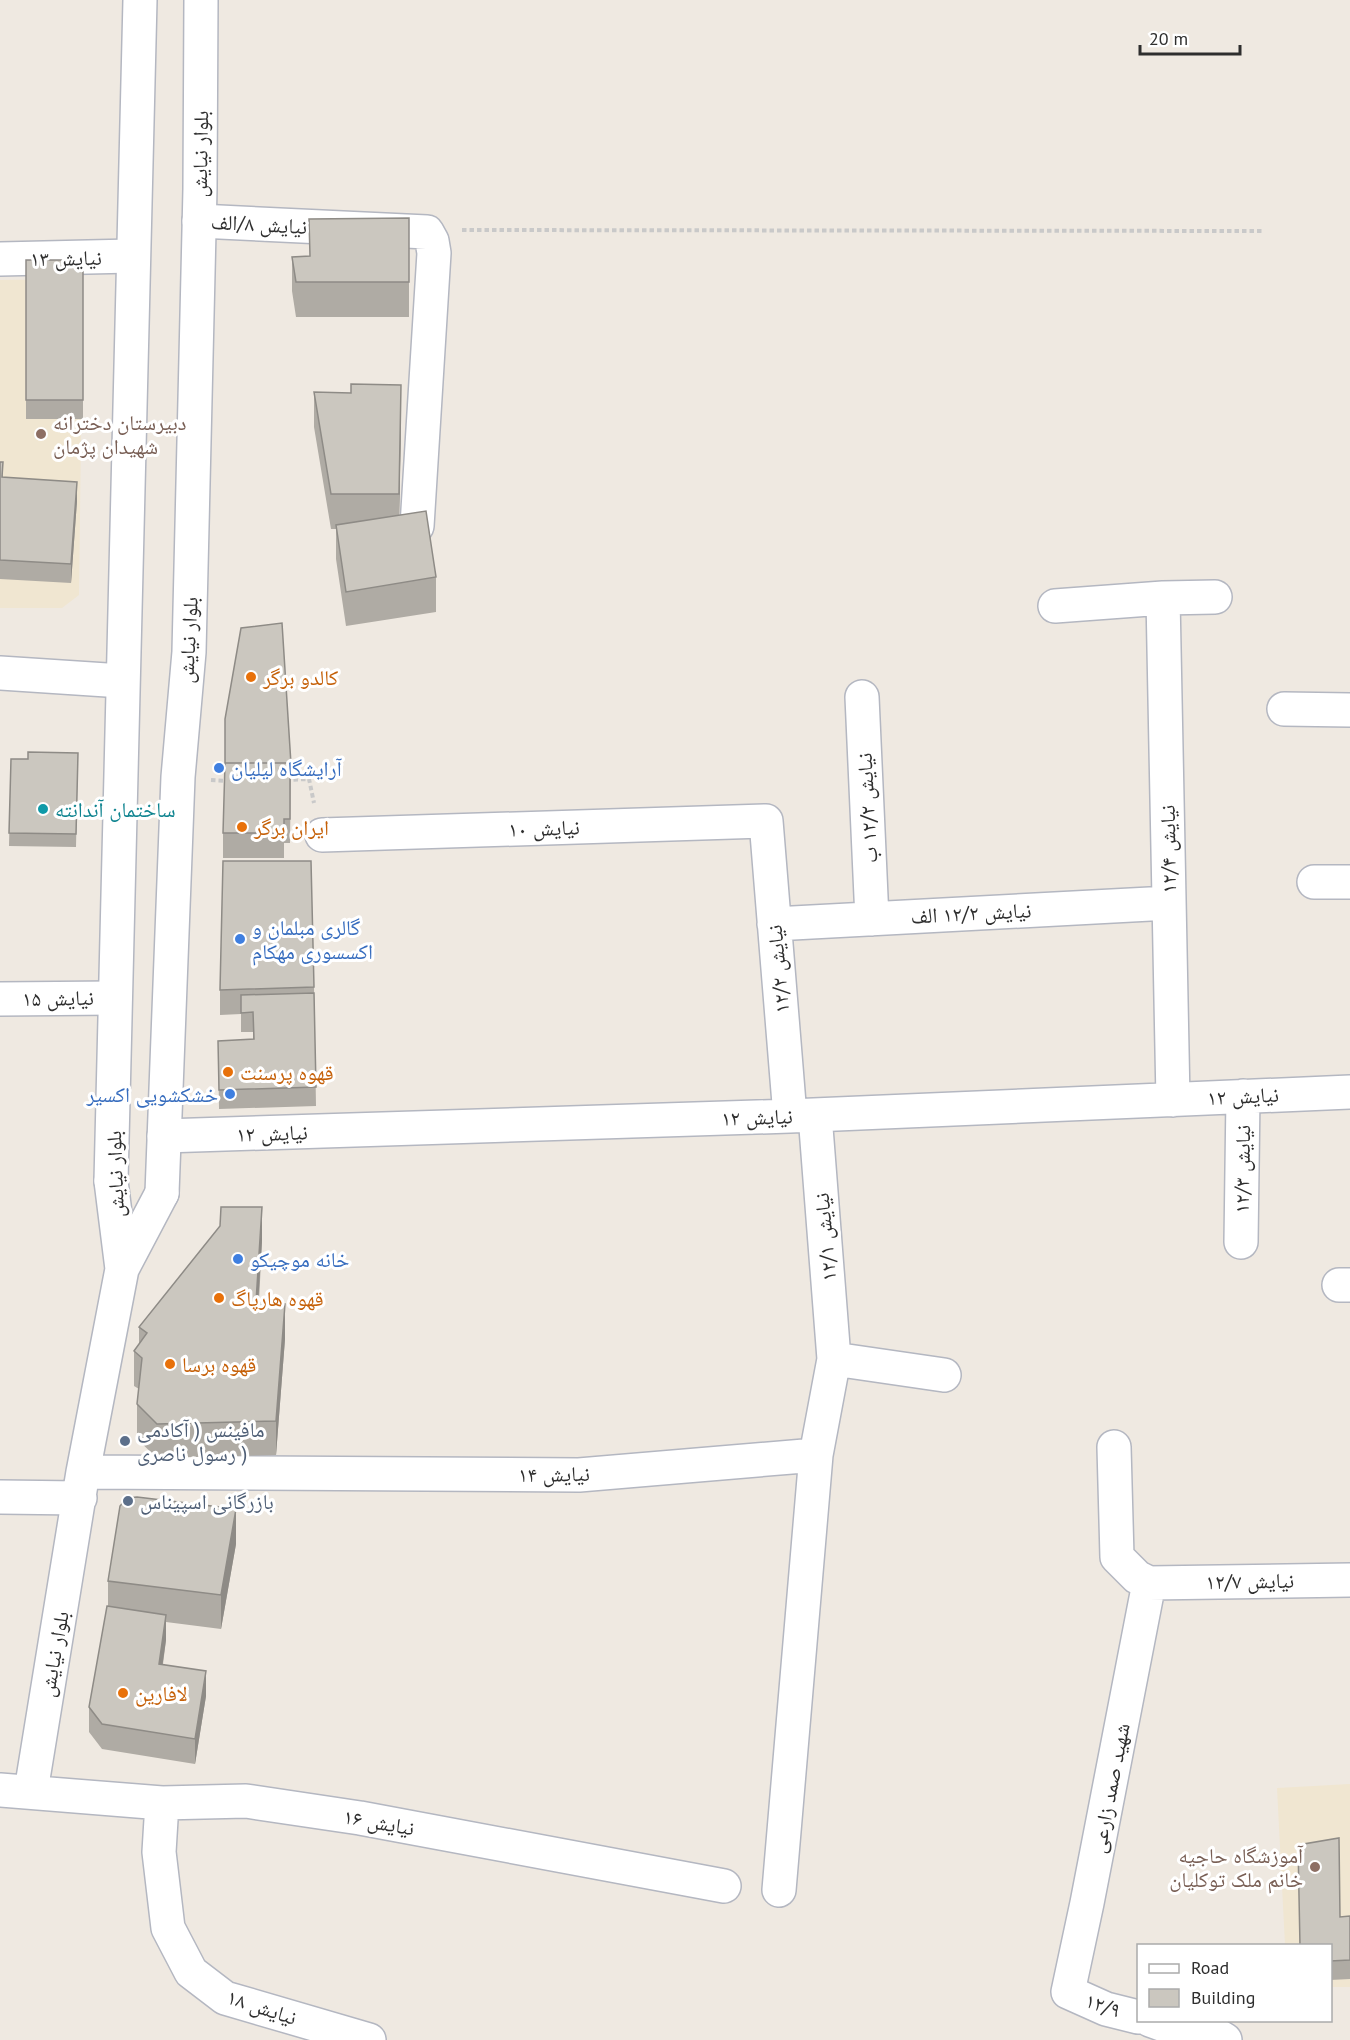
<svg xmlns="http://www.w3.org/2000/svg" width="1350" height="2040" viewBox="0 0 1350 2040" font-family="'PT Sans','Noto Naskh Arabic',sans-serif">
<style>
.education{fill:#f0e6d1}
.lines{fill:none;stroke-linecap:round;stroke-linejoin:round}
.minor-casing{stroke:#b4b7c1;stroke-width:36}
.tertiary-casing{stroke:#b4b7c1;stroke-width:36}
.secondary-casing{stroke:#b4b7c1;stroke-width:36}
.path{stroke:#c9c9c9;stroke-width:4;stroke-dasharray:4.5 3;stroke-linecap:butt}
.minor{stroke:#fff;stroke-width:33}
.tertiary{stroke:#fff;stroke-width:33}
.secondary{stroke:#fff;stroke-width:33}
.wall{fill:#afaba4}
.shaded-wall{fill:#8e8b86}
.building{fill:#cbc7bf;stroke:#8e8b86;stroke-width:1.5}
.education-dot{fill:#8d6e63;stroke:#fff;stroke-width:2}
.food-dot{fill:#e8710a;stroke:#fff;stroke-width:2}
.shop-dot{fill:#3f7fe0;stroke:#fff;stroke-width:2}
.culture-dot{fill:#0f9aa8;stroke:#fff;stroke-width:2}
.service-dot{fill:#5c6f8a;stroke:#fff;stroke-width:2}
.labels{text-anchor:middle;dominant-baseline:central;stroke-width:6;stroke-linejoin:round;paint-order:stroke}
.street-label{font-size:21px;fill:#2e2e2e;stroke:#fff}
.education-label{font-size:21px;fill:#785e54;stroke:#fff;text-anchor:start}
.food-label{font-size:21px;fill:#c56008;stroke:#fff;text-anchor:start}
.shop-label{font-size:21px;fill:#366cbe;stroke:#fff;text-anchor:start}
.culture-label{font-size:21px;fill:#0d838f;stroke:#fff;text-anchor:start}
.service-label{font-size:21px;fill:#4e5e75;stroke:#fff;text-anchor:start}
</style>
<rect width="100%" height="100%" fill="#efe9e1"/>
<!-- education -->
<path class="education" d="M83,279l-4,316 -17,13h-62v-328z
M1350,1784v203h-19l-1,-41 -45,-1 -8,-157z"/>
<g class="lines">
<defs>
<path id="minor" d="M199,221l228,11 5,9 2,12 -17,273
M0,259l132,-3
M1163,598l10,502
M1055,606l108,-8 52,-1
M862,697l10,222
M1284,709l66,1
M322,835l444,-14 24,295
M1314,882h36
M774,924l395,-21
M0,999l115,-1
M815,1115l19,244
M164,1136l626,-20 560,-24
M111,1181l11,88
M1241,1242l2,-146
M1339,1285h11
M1114,1447l3,110 20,20 12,6 201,-3
M83,1472l496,3 237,-20 18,-96 110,16
M0,1497l80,1
M0,1790l162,13 84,-2 114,17 364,68
M31,1791l52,-319 39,-203 40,-76
M162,1803l-3,49 9,76 23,44 34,26 144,42
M779,1890l37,-435
M1138,2017l-32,-8 -38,-17 19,-89 62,-320
M1150,2020l22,8 38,3 15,9"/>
<path id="tertiary" d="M0,673l122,8"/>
<path id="secondary" d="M111,1181l29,-1181
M162,1193l16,-416 11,-125 11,-463 1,-189"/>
</defs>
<!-- minor casing -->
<use href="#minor" class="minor-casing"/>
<!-- tertiary casing -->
<use href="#tertiary" class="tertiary-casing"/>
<!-- secondary casing -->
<use href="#secondary" class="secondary-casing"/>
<!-- path -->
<path class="path" d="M462,230l800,1
M211,780l17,1
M286,780l23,-1 5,24"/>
<!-- minor -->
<use href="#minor" class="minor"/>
<!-- tertiary -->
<use href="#tertiary" class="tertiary"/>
<!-- secondary -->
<use href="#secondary" class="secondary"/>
</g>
<!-- wall -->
<path class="wall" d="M409,218v99h-113l-4,-26v-34l18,-1z
M26,260h57v159h-57z
M314,392l87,27 -2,96 37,62v35l-90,14 -10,-67v-30h-5l-17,-102z
M0,462l3,15 74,24 -6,82 -71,-4z
M78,753l-2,94 -67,-1 2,-87h17z
M291,764l-1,79h-6v15h-61v-25z
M314,987l2,119 -97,3 -1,-68 35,-2v-7h-12v-18l-21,1v-25z
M262,1241l-3,61 26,37 -9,116 -119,3 -20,-19v-35l2,-15 -5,-3v-35l5,-6v-18z
M236,1544l-15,85 -55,-7v18l-3,24 43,32 -11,68 -93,-15 -13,-17v-25l19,-101v-25z
M1350,1916v63l-20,1v-34z"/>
<!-- shaded-wall -->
<path class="shaded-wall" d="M401,385v34l-2,109v-34z
M77,482v19l-6,82v-19z
M262,1207v34l-6,96v-35z
M285,1304v35l-9,116v-34z
M236,1509v35l-15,85v-34z
M166,1615v25l-7,49v-25z
M206,1671v25l-11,68v-25z"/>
<!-- building -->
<path class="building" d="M409,218v64h-113l-4,-25 18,-1 -1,-37z
M26,260h57v140h-57z
M351,384l50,1 -2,109h-68l-17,-102 37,1z
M0,462h3l-1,15 75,5 -6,82 -71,-4z
M426,511l10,66 -90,15 -10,-67z
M282,623l9,141 -1,-1h-65v2v-46l16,-91z
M28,752l50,1 -2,81 -67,-1 2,-74h17z
M225,763h65v56h-6v14h-61z
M223,861h88l3,126 -94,3z
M314,993l2,94 -97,3 -1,-49 36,-2 -1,-27 -12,1v-18z
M221,1207h41l-6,95 29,2 -9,117 -119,3 -20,-20 5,-46 -8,-7 13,-18 -8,-6 81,-101z
M137,1497l99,12 -15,86 -113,-14 12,-75 7,-8z
M107,1606l59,9 -7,49 47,7 -11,68 -93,-15 -13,-17z
M1339,1838l1,79 10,-1v44l-20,1v-15h-30l-2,-101z"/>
<!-- markers -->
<g class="education-dot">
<circle cx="41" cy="434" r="6"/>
<circle cx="1315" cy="1867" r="6"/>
</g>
<g class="food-dot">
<circle cx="251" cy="677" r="6"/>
<circle cx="242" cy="827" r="6"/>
<circle cx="228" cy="1072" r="6"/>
<circle cx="219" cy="1298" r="6"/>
<circle cx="170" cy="1364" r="6"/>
<circle cx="123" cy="1693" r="6"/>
</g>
<g class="shop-dot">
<circle cx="219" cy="768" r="6"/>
<circle cx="240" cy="939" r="6"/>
<circle cx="230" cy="1094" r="6"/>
<circle cx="238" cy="1259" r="6"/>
</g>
<circle class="culture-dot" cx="43" cy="809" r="6"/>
<g class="service-dot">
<circle cx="125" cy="1441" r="6"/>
<circle cx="128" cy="1501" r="6"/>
</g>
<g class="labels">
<!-- street labels -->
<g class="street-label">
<text transform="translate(200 154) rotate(-89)">بلوار نیایش</text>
<text transform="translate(259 224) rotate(3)">نیایش ۸/الف</text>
<text transform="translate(66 258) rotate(-1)">نیایش ۱۳</text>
<text transform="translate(188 640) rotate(-87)">بلوار نیایش</text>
<text transform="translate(867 808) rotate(-93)">نیایش ۱۲/۲ ب</text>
<text transform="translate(544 828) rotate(-2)">نیایش ۱۰</text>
<text transform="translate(1168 849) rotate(-91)">۱۲/۴ نیایش</text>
<text transform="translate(971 913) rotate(-3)">نیایش ۱۲/۲ الف</text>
<text transform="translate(778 969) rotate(-95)">۱۲/۲ نیایش</text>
<text transform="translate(58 998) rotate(-1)">۱۵ نیایش</text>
<text transform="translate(1243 1096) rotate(-3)">نیایش ۱۲</text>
<text transform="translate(757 1117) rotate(-2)">نیایش ۱۲</text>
<text transform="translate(272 1133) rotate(-2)">نیایش ۱۲</text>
<text transform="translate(1242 1169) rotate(-89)">۱۲/۳ نیایش</text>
<text transform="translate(115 1174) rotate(-92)">بلوار نیایش</text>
<text transform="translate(825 1237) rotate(-95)">۱۲/۱ نیایش</text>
<text transform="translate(554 1474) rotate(-1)">نیایش ۱۴</text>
<text transform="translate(1250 1581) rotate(-1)">۱۲/۷ نیایش</text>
<text transform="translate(54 1654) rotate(-80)">بلوار نیایش</text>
<text transform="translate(1110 1788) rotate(-79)">شهید صمد زارعی</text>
<text transform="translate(379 1822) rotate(10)">نیایش ۱۶</text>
<text transform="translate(1103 2005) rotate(19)">۱۲/۹</text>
<text transform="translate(262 2007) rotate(18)">نیایش ۱۸</text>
</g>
<!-- education labels -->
<g class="education-label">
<text x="53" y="422">دبیرستان دخترانه<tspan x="53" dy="24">شهیدان پژمان</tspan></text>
<text x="1303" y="1855" text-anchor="end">آموزشگاه حاجیه<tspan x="1303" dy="24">خانم ملک توکلیان</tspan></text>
</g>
<!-- food labels -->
<g class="food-label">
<text x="263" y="677">کالدو برگر</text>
<text x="254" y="827">ایران برگر</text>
<text x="240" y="1072">قهوه پرسنت</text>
<text x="231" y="1298">قهوه هارپاگ</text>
<text x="182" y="1364">قهوه برسا</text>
<text x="135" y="1693">لافارین</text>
</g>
<!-- shop labels -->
<g class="shop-label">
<text x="231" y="768">آرایشگاه لیلیان</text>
<text x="252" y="927">گالری مبلمان و<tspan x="252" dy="24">اکسسوری مهکام</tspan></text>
<text x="218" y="1094" text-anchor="end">خشکشویی اکسیر</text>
<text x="250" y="1259">خانه موچیکو</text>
</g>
<!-- culture labels -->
<g class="culture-label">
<text x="55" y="809">ساختمان آندانته</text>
</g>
<!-- service labels -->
<g class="service-label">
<text x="137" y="1429">مافینس ( آکادمی<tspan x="137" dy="24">رسول ناصری )</tspan></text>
<text x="140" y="1501">بازرگانی اسپیناس</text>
</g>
</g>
<!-- legend -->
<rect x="1137" y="1944" width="195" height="78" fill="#ffffff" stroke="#ababab" stroke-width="1.5"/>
<rect x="1149" y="1964" width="30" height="9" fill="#ffffff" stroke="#ababab" stroke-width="1.5"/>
<text x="1191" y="1974" font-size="18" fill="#2e2e2e">Road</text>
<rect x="1149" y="1989" width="30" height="18" fill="#cbc7bf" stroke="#ababab" stroke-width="1.5"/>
<text x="1191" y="2004" font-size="18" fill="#2e2e2e">Building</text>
<!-- scale -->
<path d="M1140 45v9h100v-9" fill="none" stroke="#2e2e2e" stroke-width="3"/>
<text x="1149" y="45" font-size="18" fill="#2e2e2e" stroke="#ffffff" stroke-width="4.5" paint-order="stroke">20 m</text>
</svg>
